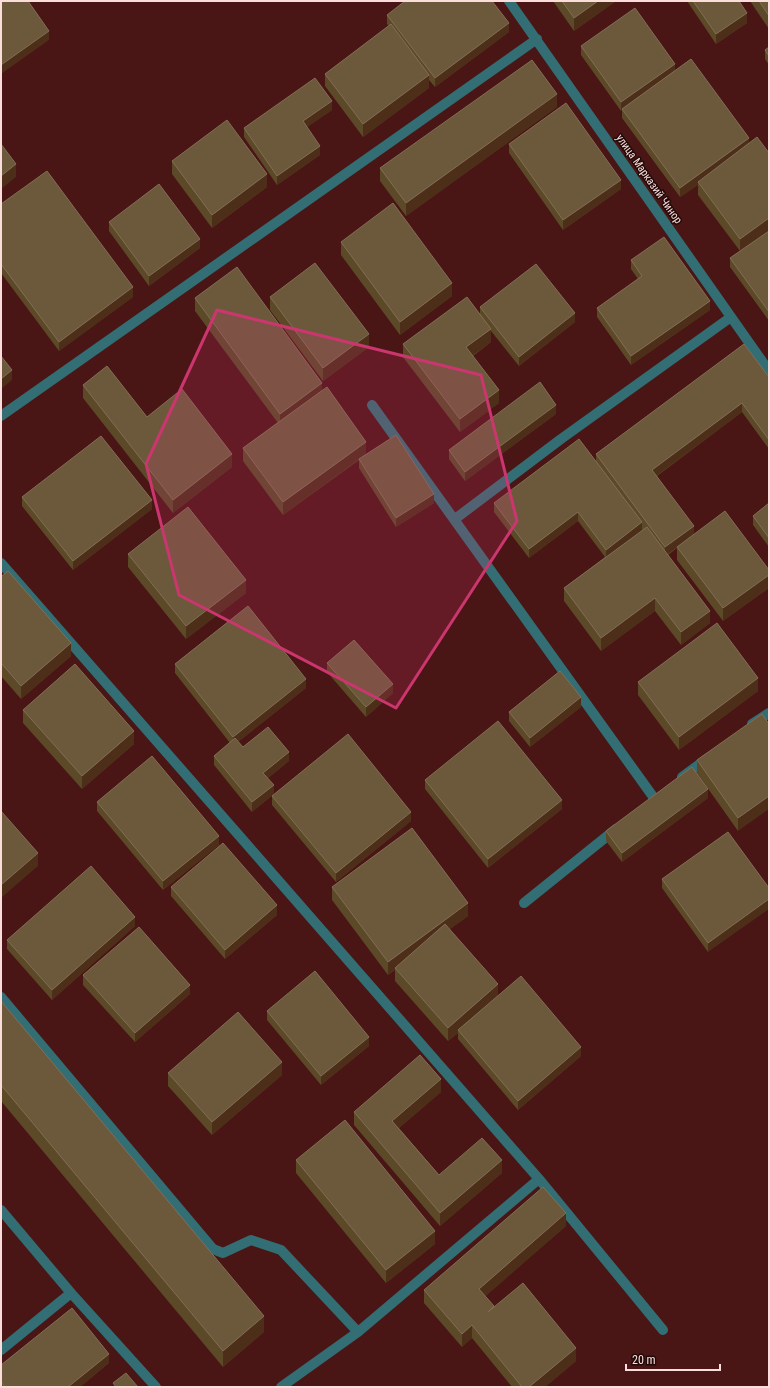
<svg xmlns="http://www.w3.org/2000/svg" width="770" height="1388" viewBox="0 0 770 1388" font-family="'Roboto Condensed',sans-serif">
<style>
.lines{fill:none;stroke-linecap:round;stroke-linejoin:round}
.minor{stroke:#326e73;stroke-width:10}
.wall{fill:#5b4928}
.shaded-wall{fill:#4d2e19}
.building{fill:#6c593c;stroke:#836e55}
.marked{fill:#cb366e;fill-opacity:0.2;stroke:#cb366e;stroke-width:3;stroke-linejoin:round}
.labels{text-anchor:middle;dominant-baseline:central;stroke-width:3;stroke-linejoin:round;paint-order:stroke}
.street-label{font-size:11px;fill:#fbdedb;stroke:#210a09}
</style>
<rect width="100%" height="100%" fill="#4a1515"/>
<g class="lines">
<!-- minor -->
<path class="minor" d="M509,1l260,370
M372,405l282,393
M1,416l536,-377
M455,519l106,-80 170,-122
M1,563l538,616 -181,153 -77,55
M752,724l17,-11
M682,777l26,-19
M524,903l92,-74
M1,997l212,252 10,4 28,-13 30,10 77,82
M539,1179l124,151
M1,1210l70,83 85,94
M1,1350l70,-57"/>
</g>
<!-- wall -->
<path class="wall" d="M553,1h63l-42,30z
M687,1h52l8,22 -31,21z
M750,1h19v28z
M387,15l122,17 -74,55 -6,-7v8l-66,49 -38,-51v-12l64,-48 -2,-2z
M581,46l94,25 74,73 20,9v78l-11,8 11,-8v90l-39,-54v-9l10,-7 -42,-56v-10l-18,12 -58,-79v-8l-1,1 -40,-56z
M769,47v18l-4,-6v-9z
M557,107l-151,109 -26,-35v-13z
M332,110l-25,17 13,28 -43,30 -33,-48v-9z
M509,144l112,45 -58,41 -54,-77z
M172,161l95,26 -55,41 -40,-54z
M1,204l132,93 -74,54 -58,-78z
M109,222l91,26 -51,38 -40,-55z
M341,242l111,54 -52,39 -59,-80z
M631,260l79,50 -79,55 -34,-48v-9l41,-29 -7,-10z
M270,297l99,50 -46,34 -53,-71z
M195,298l127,93 44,63 68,49 -38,24 -37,-59v-8l-76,55 -40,-54v-13l35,-25 -83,-112z
M480,307l95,15 -56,44 -28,-35v11l-18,14 26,47 -39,29 -57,-75v-13l77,-30z
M769,377v72l-27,-37 -85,64 37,58 75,36v18l-46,33 -46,-61v-12l-9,7 42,68 -29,22 -26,-34 -54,40 -37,-50v-13l41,-31 -27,-36 -49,37 -35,-46v-9l102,-42v-7z
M83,385l149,82 -59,46 -90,-115z
M556,414l-91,67 -16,-22v-9z
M22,497l130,12 -79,61 -51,-64z
M769,503v44l-16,-22v-9z
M128,554l118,39 -60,46 -58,-72z
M1,577l70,79 -50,43 -20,-23z
M327,663l66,30 -27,24 -39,-45z
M175,664l131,24 -68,54 5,5 46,14 -21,17 6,16 -22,18 -38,-47v-9l16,-13 -55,-70z
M638,682l120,9 -79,59 -41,-55z
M581,707l-51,40 -21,-26v-9z
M23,710l111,34 -52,45 -59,-66z
M769,724l-31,107 -41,-58v-13z
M425,780l137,29 -74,59 -63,-79z
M272,796l139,25 -75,61 -64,-77z
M708,798l-86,64 -16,-21v-10z
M97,802l122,43 -56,45 -66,-79z
M728,832l-20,120 -46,-64v-9z
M171,887l106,28 -52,44 -54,-63z
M332,887l136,29 -18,13 48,66 83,61 -63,54 -60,-71v-6l-10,8 -53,-60v-11l-7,5 -56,-75z
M135,926l-83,74 -45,-51v-9z
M83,975l107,19 -55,48 -52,-57z
M1,1001l263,331 -41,35 -222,-266z
M267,1011l102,35 -48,39 -54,-65z
M168,1073l114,2 -70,60 -44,-49z
M441,1092l-42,36 40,47 63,-2 -62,53 -86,-101v-13z
M296,1160l139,84 -49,39 -90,-110z
M566,1226l-81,70 9,11 82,54 -31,26h-33l-40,-49 -10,9 -38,-44v-13z
M109,1363l-29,24h-79v-22z"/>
<!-- shaded-wall -->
<path class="shaded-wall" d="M598,1h18l-42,30v-13z
M747,13v10l-31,21v-10z
M509,23v9l-74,55v-9z
M49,31v9l-48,34v-9z
M675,64v9l-54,38v-9z
M429,75v13l-66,49v-13z
M557,94v13l-151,109v-13z
M332,101v9l-29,20v-9z
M749,138v9l-51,35v3l-18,12v-9z
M320,146v9l-43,30v-9z
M16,164v13l-15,12v-13z
M267,174v13l-55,41v-13z
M621,180v9l-58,41v-10z
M769,218v13l-29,21v-13z
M200,239v9l-51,38v-10z
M452,283v13l-52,39v-13z
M133,287v10l-74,54v-9z
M710,301v9l-79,55v-9z
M575,313v9l-56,44v-9z
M491,329v13l-25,18v-13z
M369,334v13l-46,34v-13z
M12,370v10l-11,9v-10z
M322,383v13l-42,31v-13z
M499,390v13l-39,29v-13z
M742,403v9l-90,67v-9z
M556,405v9l-91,67v-9z
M366,442v12l-83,61v-13z
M232,454v13l-59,46v-13z
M434,494v9l-38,24v-9z
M152,500v9l-79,61v-9z
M578,512v9l-49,37v-9z
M642,522v9l-36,28v-9z
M694,526v9l-29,21v-9z
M769,575v13l-46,33v-13z
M246,580v13l-60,46v-13z
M655,598v13l-54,40v-13z
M710,611v12l-29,22v-13z
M71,643v13l-50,43v-13z
M758,678v13l-79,59v-13z
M306,679v9l-73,58v-9z
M393,684v9l-27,24v-10z
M581,697v10l-51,40v-9z
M134,731v13l-52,45v-13z
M289,752v9l-26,21v-9z
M274,785v9l-22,18v-10z
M708,789v9l-86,64v-9z
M769,796v13l-31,22v-13z
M562,800v9l-74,59v-9z
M411,812v9l-75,61v-9z
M219,836v9l-56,45v-9z
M38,853v13l-37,32v-13z
M769,899v10l-61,43v-9z
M468,903v13l-72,53 -1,-1v2l-7,5v-13z
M277,905v10l-52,44v-9z
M135,917v9l-83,74v-10z
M498,984v13l-40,33v3l-10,8v-13z
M190,985v9l-55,48v-9z
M369,1037v9l-48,39v-9z
M581,1047v9l-63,54v-9z
M282,1062v13l-70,60v-13z
M441,1079v13l-49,42v-13z
M502,1160v13l-62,53v-13z
M566,1213v13l-87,76v-13z
M435,1231v13l-49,39v-13z
M264,1316v16l-41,35v-16z
M472,1325v13l-10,9v-13z
M576,1348v13l-31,26h-16z
M109,1354v9l-29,24h-12z"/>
<!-- building -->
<path class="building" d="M1,1h27l21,30 -48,34z
M405,1h87l17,22 -74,55 -48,-63z
M562,1h36l-24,17z
M693,1h46l8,12 -31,21z
M759,1h10v15z
M635,8l40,56 -54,38 -40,-56z
M391,24l38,51 -66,49 -38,-50z
M769,47v9l-4,-6z
M691,59l58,79 -69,50 -58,-79z
M532,60l25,34 -151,109 -26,-35z
M315,78l17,23 -29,20 17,25 -43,30 -33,-48z
M566,103l55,77 -58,40 -54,-76z
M227,120l40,54 -55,41 -40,-54z
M757,137l12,16v65l-29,21 -42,-57z
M1,144l15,20 -15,12z
M47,171l86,116 -74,55 -58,-78v-60z
M159,184l41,55 -51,37 -40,-54z
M393,203l59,80 -52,39 -59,-80z
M769,231v81l-39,-54z
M664,237l46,64 -79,55 -34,-48 45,-32 -11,-16z
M315,263l54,71 -46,34 -53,-71z
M536,264l39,49 -56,44 -39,-50z
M237,267l85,116 -42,31 -85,-116z
M467,297l24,32 -25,18 33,43 -39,29 -57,-75z
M744,344l25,33v63l-27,-37 -90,67 42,56 -29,21 -69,-93z
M1,356l11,14 -11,9z
M107,366l40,51 35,-28 50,65 -59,46 -90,-115z
M540,382l16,23 -91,67 -16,-22z
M327,387l39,55 -83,60 -40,-54z
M396,435l38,59 -38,24 -37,-59z
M101,436l51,64 -79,61 -51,-64z
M579,439l63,83 -36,28 -28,-38 -49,37 -35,-46z
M769,503v35l-16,-22z
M188,507l58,73 -60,46 -58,-72z
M725,511l44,59v5l-46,33 -46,-61z
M647,527l63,84 -29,21 -26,-34 -54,40 -37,-50z
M8,571l63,72 -50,43 -20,-23v-86z
M248,606l58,73 -73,58 -58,-73z
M717,623l41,55 -79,59 -41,-55z
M354,640l39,44 -27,23 -39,-44z
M75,664l59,67 -52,45 -59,-66z
M560,671l21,26 -51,41 -21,-26z
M762,714l7,10v72l-31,22 -41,-58z
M498,721l64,79 -74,59 -63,-79z
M268,727l21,25 -26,21 11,12 -22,17 -38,-46 21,-18 8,9z
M348,734l63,78 -75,61 -64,-77z
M152,756l67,80 -56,45 -66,-79z
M692,767l16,22 -86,64 -16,-22z
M1,811l37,42 -37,32z
M412,828l56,75 -80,59 -56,-75z
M728,832l41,56v11l-61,44 -46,-64z
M223,843l54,62 -52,45 -54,-63z
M91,866l44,51 -83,73 -45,-50z
M445,924l53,60 -50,44 -53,-60z
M139,927l51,58 -55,48 -52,-58z
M315,971l54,66 -48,39 -54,-65z
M521,976l60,71 -63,54 -60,-71z
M1,1001l263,315 -41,35 -222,-266z
M238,1012l44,50 -70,60 -44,-49z
M420,1055l21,24 -49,42 47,54 43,-37 20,22 -62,53 -86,-101z
M345,1120l90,111 -49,39 -90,-110z
M543,1187l23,26 -87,76 15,17 -6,6 35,-29 53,65 -47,39h-7l-50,-62 -10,9 -38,-44z
M72,1308l37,46 -41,33h-63l-4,-5v-17z
M126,1373l12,14h-22l-3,-4z"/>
<!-- marked area -->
<path class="marked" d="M217,310l264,65 36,146 -121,187 -217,-113 -33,-131z"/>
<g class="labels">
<!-- street labels -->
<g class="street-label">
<text transform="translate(649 179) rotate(55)">улица Марказий Чинор</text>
</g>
</g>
<!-- border -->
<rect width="770" height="1388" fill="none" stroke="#fbdedb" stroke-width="4"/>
<!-- scale -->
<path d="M626 1364v6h94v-6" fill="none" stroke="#fbdedb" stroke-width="2"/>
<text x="632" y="1364" font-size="12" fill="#fbdedb" stroke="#210a09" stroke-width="3" paint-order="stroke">20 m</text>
</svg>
